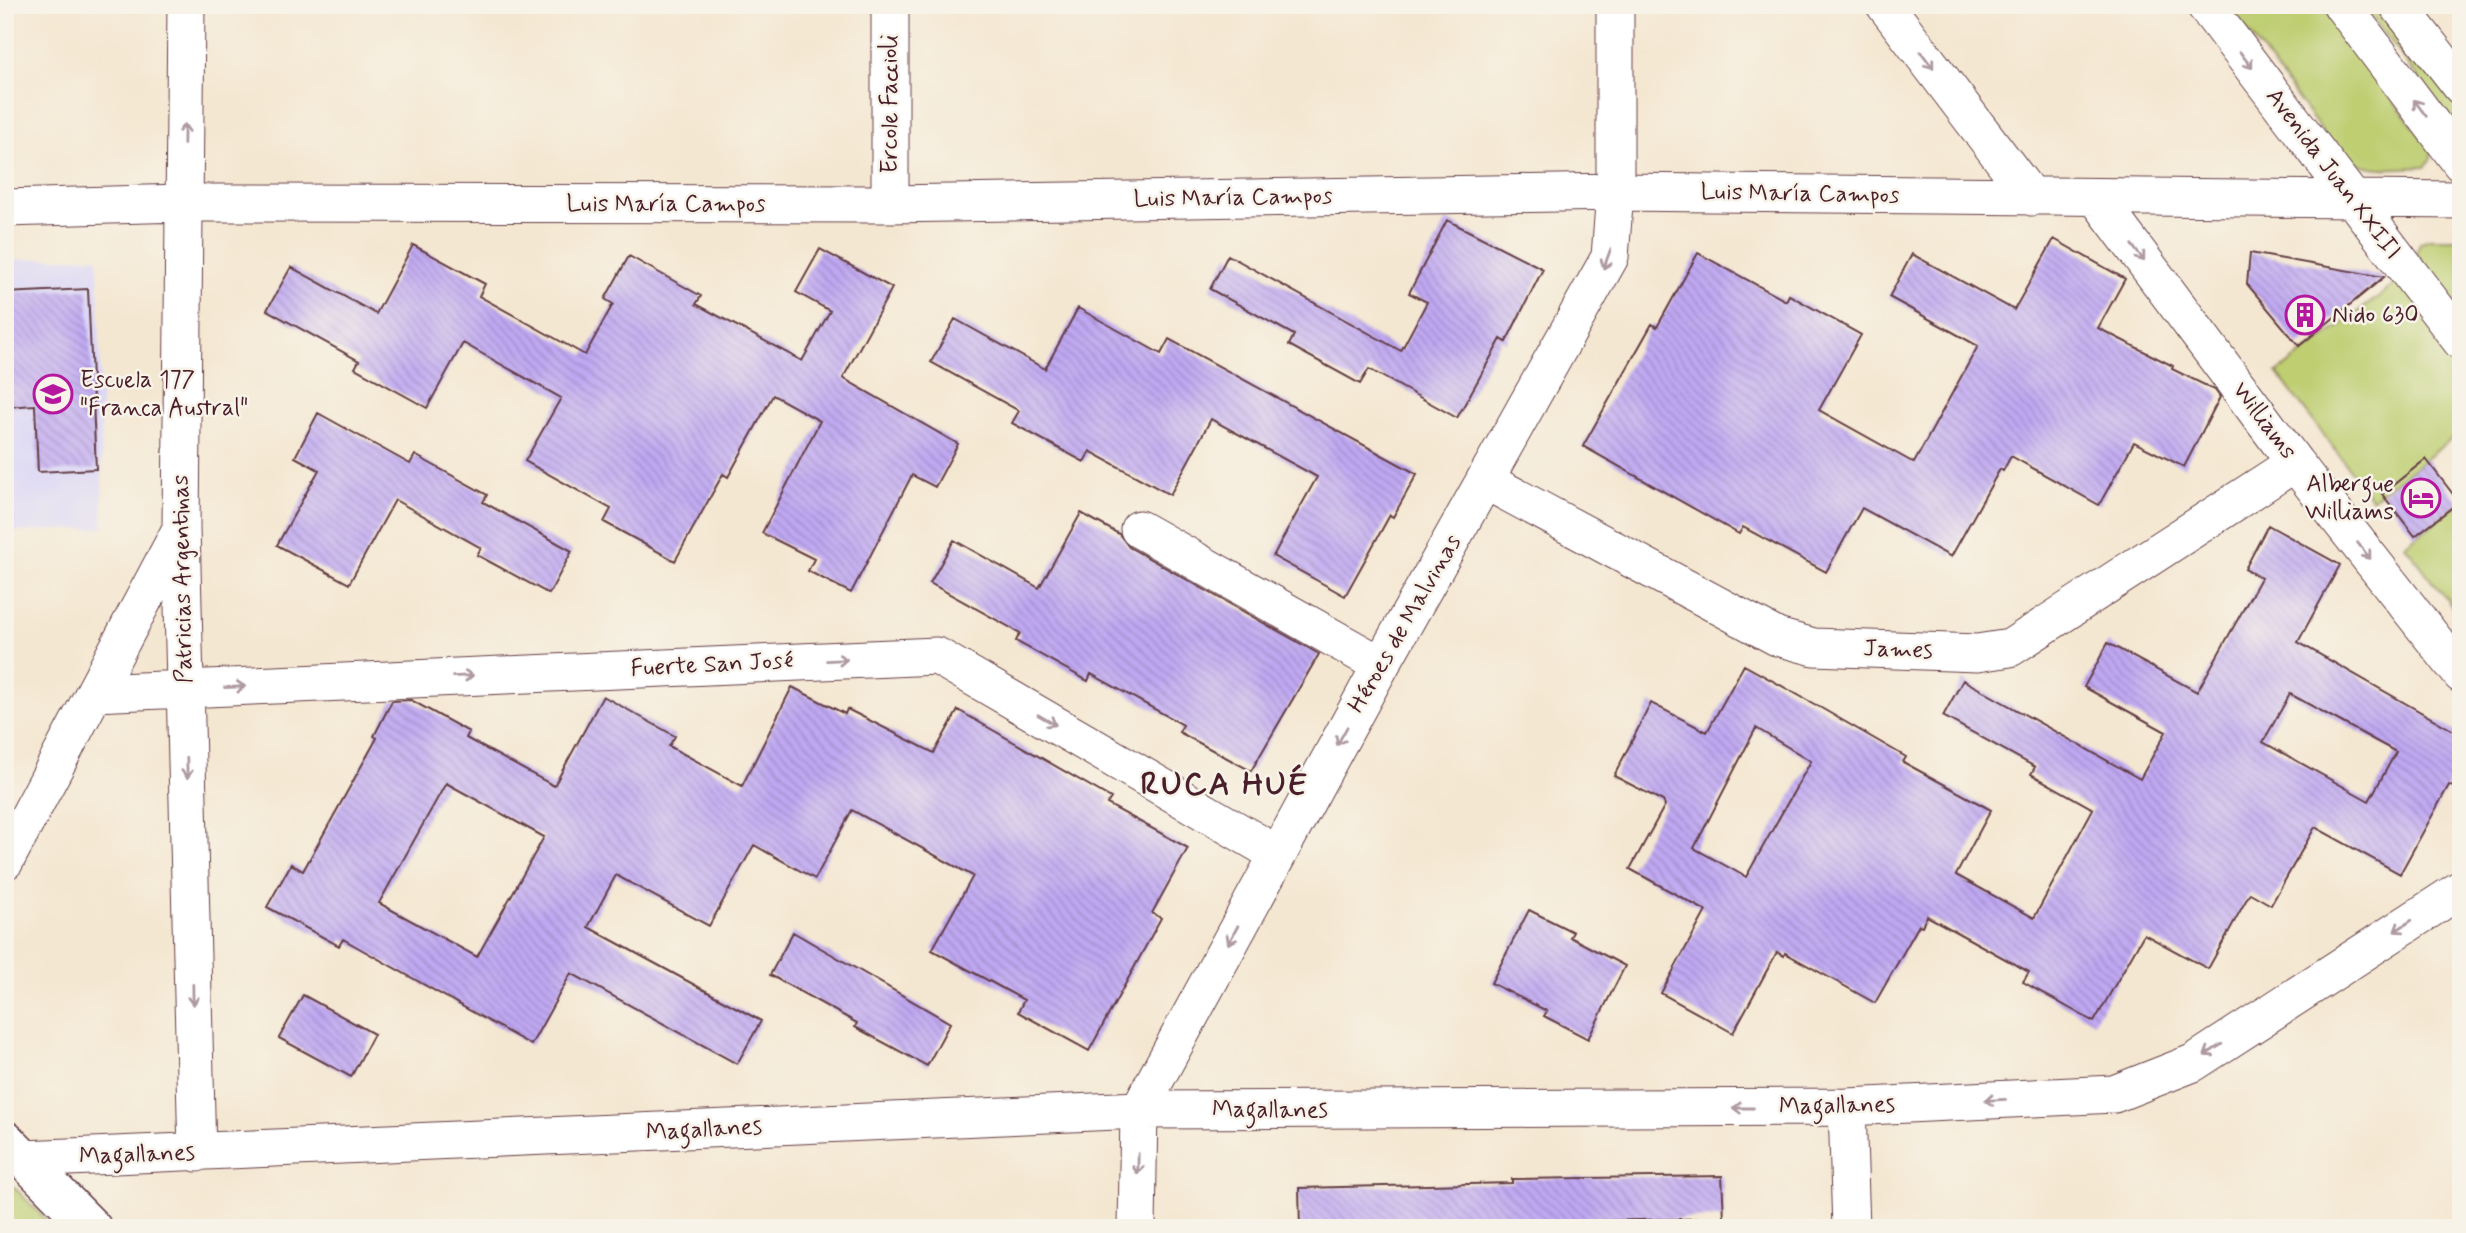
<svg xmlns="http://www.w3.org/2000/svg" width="2466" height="1233" viewBox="0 0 2466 1233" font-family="Mynerve,sans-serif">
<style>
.built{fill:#dad6f7}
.grass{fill:#bece71;stroke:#84764e;stroke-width:2}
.building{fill:url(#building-back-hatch);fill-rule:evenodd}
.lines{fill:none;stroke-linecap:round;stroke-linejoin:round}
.minor-casing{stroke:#643d44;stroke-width:39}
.major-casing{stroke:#643d44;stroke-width:41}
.minor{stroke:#fff;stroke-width:37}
.major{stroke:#fff;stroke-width:38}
.oneway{stroke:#ae9aa0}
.labels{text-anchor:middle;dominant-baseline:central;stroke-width:5;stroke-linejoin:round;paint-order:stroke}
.street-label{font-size:24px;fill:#4a1f2b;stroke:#f7f3e8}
.poi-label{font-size:24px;fill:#4a1f2b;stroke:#f7f3e8;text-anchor:start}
.district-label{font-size:32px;font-weight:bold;letter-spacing:2px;fill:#4a1f2b;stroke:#f7f3e8}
</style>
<defs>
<pattern id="building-back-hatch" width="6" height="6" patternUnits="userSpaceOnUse" patternTransform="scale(1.75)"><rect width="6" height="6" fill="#c0a9f3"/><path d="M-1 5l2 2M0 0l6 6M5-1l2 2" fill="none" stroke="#9e89c5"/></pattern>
</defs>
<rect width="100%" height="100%" fill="#f7f3e8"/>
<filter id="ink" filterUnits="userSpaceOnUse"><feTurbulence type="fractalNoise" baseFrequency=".0143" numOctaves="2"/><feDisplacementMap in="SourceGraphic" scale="14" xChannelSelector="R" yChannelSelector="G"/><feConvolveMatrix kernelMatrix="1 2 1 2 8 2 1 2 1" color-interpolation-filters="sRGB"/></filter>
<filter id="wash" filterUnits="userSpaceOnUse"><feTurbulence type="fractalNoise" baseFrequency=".00686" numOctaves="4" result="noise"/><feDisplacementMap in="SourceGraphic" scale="28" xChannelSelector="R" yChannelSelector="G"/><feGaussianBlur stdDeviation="1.57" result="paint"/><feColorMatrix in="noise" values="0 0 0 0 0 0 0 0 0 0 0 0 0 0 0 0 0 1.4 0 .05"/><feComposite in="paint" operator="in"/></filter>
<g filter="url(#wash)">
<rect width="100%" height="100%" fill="#f4e7d1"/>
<!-- built -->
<path class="built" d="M98,257l5,271 -98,4v-272z"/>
<!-- grass -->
<path class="grass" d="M2228,5h93l110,145v9l-6,8c-31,1 -61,6 -87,-14z
M2363,5h20l78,101v28z
M2428,239h33v74l-45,-60 4,-10z
M2401,280l60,80v72l-89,67 -95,-126z
M2461,503v115l-56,-73z
M5,1178l49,50h-49z"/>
<g id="blocks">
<!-- building -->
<path class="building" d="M1447,220l96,49 -37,73 -5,-3 -44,79 -88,-49 -9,15 -71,-39 5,-10 -84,-46 18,-34 173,96 26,-49 -18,-9z
M2054,239l71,40 -27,49 75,38 -1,3 43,21 5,7 -36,70 -50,-25 -35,63 -88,-49 -8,15 -3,-2 -49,88 -89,-49 -36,64 -83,-45 -4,7 -156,-88 69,-122 5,3 41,-74 88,48 3,-6 72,40 -42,75 95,53 64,-117 -89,-49 23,-43 102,56z
M413,245l72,39 -6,12 106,59 28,-51 -8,-5 24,-43 72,40 -5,8 106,57 28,-50 -34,-19 24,-43 72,39 -49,90 115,66 -23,43 -23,-12 -61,118 -43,-22 6,-12 -52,-26 58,-112 -47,-26 -45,82 -5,-3 -48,87 -71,-39 7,-13 -86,-48 36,-63 -98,-55 -36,65 -72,-40 4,-7 -92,-51 24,-43 85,47z
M2250,253l134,24 -85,69 -52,-62z
M88,289l8,180 -58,3 -3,-67 -30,2v-114z
M1078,308l83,46 8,-15 248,135 -24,43 -3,-2 -45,81 -72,-40 44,-79 -106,-58 -41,76 -80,-44 -6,11 -72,-39 7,-12 -88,-49 24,-43 90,50z
M318,413l92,51 5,-9 72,40 -4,7 89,49 -23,43 -72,-39 4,-7 -86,-48 -46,84 -72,-39 42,-75 -24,-13z
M2426,459l33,43 -44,34 -33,-42z
M1081,513l38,21 10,13 190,107 -68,117 -72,-39 4,-7 -92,-51 -3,7 -72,-40 4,-8 -90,-50 24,-43 85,48z
M2268,525l72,40 -42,77 163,93v56l-12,-6 -49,89 -85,-47 -44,78 -21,-12 -42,76 -64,-35 -50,88 -71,-40 6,-10 -102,-56 -5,10 -3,-1 -44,78 -90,-50 -1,3 -7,-4 -44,81 -72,-40 45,-82 -76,-42 35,-64 -2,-4 -49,-25 37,-73 56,29 37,-67 72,40 90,52 -3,5 88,48 -35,65 78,43 59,-109 -62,-35 4,-7 -92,-51 20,-36 177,99 26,-47 -82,-45 24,-44 89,49 64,-114 -16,-9zM2290,694l106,58 -27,49 -106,-59zM1756,728l55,33 -65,116 -52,-29z
M792,687l53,27 2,-5 87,44 24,-43 153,88 -4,6 81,44 -36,65 9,5 -72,133 -71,-39 6,-12 -92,-50 41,-74 -121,-66 -37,69 -61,-34 -45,81 -93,-51 -28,52 173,94 -24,43 -166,-91 -40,72 -188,-106 -4,7 -72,-39 24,-43 12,7 74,-133 -3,-2 18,-35 19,-1 58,32 -3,6 88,48 49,-90 72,40 -6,10 73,40zM446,783l98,54 -67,120 -98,-54z
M1529,910l44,22 -3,5 55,29 -37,73 -44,-23 3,-5 -56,-28z
M793,932l157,91 -23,43 -72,-39 2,-4 -87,-48z
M303,995l71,39 -23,43 -72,-39z
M1722,1176l2,42 -424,10 -1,-40 213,-5v-4z"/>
</g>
</g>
<g filter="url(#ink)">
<use href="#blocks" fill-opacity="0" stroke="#643d44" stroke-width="2"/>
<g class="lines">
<defs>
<path id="minor" d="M186,5l-5,523 16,625
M890,5v199
M1885,5l146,192
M2205,5l256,336
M2342,5l119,158
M2398,5l63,81
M2097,198l198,265 166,211
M5,208l177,-5 708,1 725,-12 846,8
M1486,481l291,156 37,10 163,6 33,-5 285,-185
M1139,529l242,136
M94,693l843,-37 340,198
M5,861l176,-332
M1847,1107l4,121
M23,1159l1116,-49 708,-3 267,-13 79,-31 268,-174
M1137,1228l2,-118 242,-445 229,-408 5,-65v-187"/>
<path id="major" d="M5,1140l87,88"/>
</defs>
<!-- minor casing -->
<use href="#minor" class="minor-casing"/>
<!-- major casing -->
<use href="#major" class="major-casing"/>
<!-- minor -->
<use href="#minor" class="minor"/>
<!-- major -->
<use href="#major" class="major"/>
</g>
<!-- one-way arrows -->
<defs><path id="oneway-shaft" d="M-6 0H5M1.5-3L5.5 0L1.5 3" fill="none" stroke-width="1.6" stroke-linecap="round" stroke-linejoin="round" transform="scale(1.75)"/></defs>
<g class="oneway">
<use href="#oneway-shaft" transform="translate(1927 60) rotate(53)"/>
<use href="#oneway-shaft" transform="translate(2246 60) rotate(53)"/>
<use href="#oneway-shaft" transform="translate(2420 108) rotate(-127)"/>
<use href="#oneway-shaft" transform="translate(184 134) rotate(-89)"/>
<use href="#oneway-shaft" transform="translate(2138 253) rotate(53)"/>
<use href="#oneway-shaft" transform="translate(1607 259) rotate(110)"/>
<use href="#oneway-shaft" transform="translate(2364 551) rotate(52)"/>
<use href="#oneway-shaft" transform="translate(837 660) rotate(-3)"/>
<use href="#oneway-shaft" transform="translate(463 676) rotate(-3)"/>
<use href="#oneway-shaft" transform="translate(235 687) rotate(-3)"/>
<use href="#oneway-shaft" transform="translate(1047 720) rotate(30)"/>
<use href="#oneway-shaft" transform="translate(1342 736) rotate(119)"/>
<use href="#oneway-shaft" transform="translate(187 768) rotate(89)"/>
<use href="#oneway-shaft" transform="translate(2403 926) rotate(147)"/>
<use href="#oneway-shaft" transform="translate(1233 935) rotate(118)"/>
<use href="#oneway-shaft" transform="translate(193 995) rotate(89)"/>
<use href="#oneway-shaft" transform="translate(2213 1050) rotate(147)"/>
<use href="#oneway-shaft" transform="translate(1995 1100) rotate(177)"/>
<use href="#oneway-shaft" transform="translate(1743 1108) rotate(180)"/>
<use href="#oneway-shaft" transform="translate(1138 1164) rotate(91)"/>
</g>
</g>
<!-- icons -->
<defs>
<symbol id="building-ring" viewBox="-11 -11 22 22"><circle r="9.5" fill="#f7f3e8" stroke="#b5179e" stroke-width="1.5"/><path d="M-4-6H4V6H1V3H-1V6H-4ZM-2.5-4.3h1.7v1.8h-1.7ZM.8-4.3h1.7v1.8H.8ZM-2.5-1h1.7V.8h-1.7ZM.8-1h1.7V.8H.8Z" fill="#b5179e"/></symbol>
<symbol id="school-ring" viewBox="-11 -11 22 22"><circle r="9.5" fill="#f7f3e8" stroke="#b5179e" stroke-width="1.5"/><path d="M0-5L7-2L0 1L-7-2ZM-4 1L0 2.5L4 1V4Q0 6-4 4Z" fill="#b5179e"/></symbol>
<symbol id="hotel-ring" viewBox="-11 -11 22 22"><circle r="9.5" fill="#f7f3e8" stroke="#b5179e" stroke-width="1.5"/><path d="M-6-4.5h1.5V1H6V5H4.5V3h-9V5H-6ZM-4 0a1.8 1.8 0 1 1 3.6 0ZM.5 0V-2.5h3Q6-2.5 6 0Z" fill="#b5179e"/></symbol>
</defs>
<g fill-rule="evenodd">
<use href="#building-ring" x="2283" y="293" width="44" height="44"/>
<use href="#school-ring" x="31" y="372" width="44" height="44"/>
<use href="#hotel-ring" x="2399" y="476" width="44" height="44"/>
</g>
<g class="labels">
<!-- street labels -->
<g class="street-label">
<text transform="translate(890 104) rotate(-90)">Ercole Faccioli</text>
<text transform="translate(2333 174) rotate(53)">Avenida Juan XXIII</text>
<text transform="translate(1800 194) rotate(1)">Luis María Campos</text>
<text transform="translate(1233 198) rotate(-1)">Luis María Campos</text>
<text x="666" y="204">Luis María Campos</text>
<text transform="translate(2264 421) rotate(53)">Williams</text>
<text transform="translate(183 579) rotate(-91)">Patricias Argentinas</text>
<text transform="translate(1405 624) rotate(-60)">Héroes de Malvinas</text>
<text transform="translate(1898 650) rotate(2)">James</text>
<text transform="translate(712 665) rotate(-3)">Fuerte San José</text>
<text transform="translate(1837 1106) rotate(-1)">Magallanes</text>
<text x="1270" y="1110">Magallanes</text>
<text transform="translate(704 1130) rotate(-3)">Magallanes</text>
<text transform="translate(137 1155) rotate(-2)">Magallanes</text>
</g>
<!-- poi labels -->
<g class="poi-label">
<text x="2332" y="315">Nido 630</text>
<text x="80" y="380">Escuela 177<tspan x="80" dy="28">"Franca Austral"</tspan></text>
<text x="2394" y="484" text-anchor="end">Albergue<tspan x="2394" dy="28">Williams</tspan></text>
</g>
<!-- district labels -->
<g class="district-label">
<text x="1225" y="785">RUCA HUÉ</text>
</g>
</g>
<!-- margin -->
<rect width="2466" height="1233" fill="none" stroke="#f7f3e8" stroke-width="28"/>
</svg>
